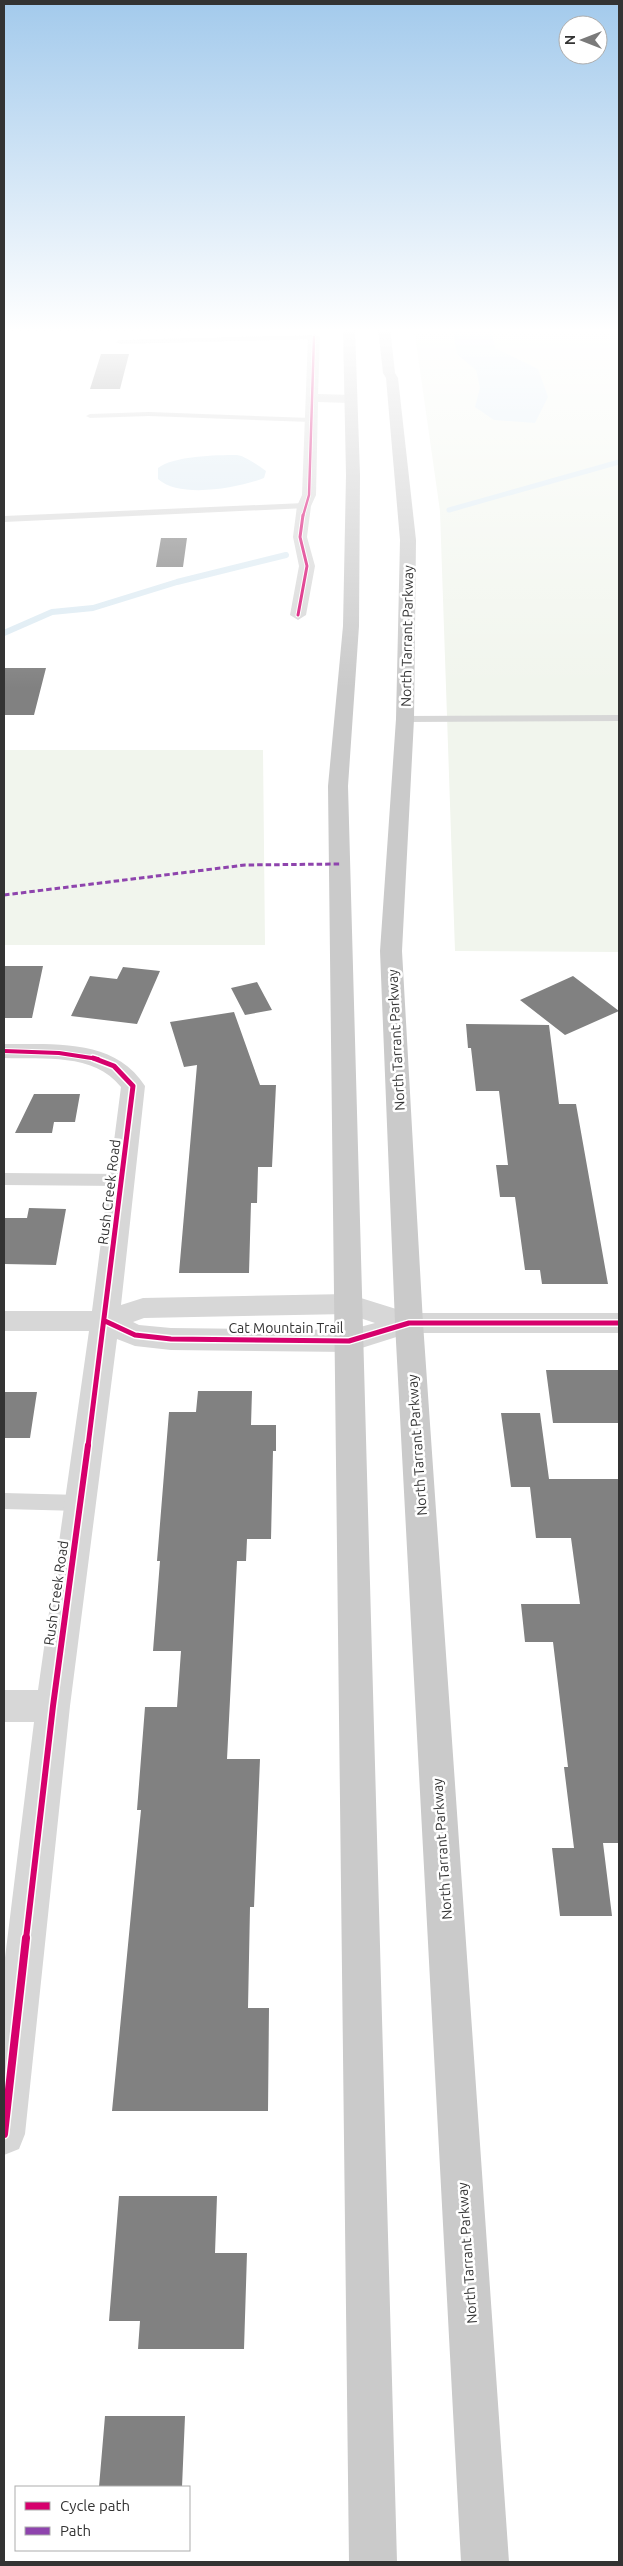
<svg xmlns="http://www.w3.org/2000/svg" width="623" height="2566" viewBox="0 0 623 2566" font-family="Ubuntu,sans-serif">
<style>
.green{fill:#f1f5ed}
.water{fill:#ddebf3}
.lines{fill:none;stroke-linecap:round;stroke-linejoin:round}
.stream-far1{stroke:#ddebf3;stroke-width:5}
.stream{stroke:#ddebf3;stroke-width:6}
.building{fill:#818181}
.lane{fill:#d7d7d7;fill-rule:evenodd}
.street{fill:#d7d7d7;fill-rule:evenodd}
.secondary{fill:#d0d0d0;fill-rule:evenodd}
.primary{fill:#cacaca;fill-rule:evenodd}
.quiet{stroke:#8e44ad;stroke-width:3;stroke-dasharray:5.5 3;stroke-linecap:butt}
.cycleway-far5-casing{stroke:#fff;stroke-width:4}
.cycleway-far4-casing{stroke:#fff;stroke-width:5}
.cycleway-far3-casing{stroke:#fff;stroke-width:6}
.cycleway-far2-casing{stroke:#fff;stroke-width:8}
.cycleway-far1-casing{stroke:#fff;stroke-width:9}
.cycleway-casing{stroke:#fff;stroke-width:11}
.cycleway-far5{stroke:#d6006c;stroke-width:2.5}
.cycleway-far4{stroke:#d6006c;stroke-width:3}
.cycleway-far3{stroke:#d6006c;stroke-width:4}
.cycleway-far2{stroke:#d6006c;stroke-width:5}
.cycleway-far1{stroke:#d6006c;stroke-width:6}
.cycleway{stroke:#d6006c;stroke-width:8}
.labels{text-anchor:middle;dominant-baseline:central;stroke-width:5;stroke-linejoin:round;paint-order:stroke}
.street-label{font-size:14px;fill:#333;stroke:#fff}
</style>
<rect width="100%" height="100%" fill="#fff"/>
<!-- green -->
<path class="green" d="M414,328h205v624l-164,-1 -15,-440z
M4,750h259l2,195h-261z"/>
<!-- water -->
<path class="water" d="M459,328h32l4,20 43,21 10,28 -13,26 -41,-3 -19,-13 5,-19 -4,-18 -19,-16 -4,-21z
M237,455c8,1 22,11 29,16l-2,7c-25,10 -84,21 -106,1v-11c15,-12 59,-13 79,-13z"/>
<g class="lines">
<!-- stream-far1 -->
<path class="stream-far1" d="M449,510l170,-48"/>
<!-- stream -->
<path class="stream" d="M4,633l48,-21 41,-4 84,-26 109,-27"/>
</g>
<!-- building -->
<path class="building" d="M101,354h28l-9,35h-30z
M161,538h26l-4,29h-27z
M4,668h42l-12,47h-30z
M4,966h39l-11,52h-28z
M123,967l37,4 -23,53 -66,-8 19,-40 27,3z
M573,976l46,35 -54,24 -45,-35z
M257,982l15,28 -27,5 -14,-27z
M234,1012l26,73h16l-4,82h-14l-1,36h-6l-2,70h-70l18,-208 -13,2 -14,-45z
M466,1024l83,1 10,79h17l32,180h-66l-2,-14h-15l-10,-73h-15l-4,-32h12l-9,-74h-23l-5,-43h-3z
M34,1094h46l-5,28h-21l-2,11h-37z
M29,1208l37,1 -10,56 -52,-1v-46h23z
M546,1370h73v53h-66z
M198,1391h54l-1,34h25v26h-3l-2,88h-24l-1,22h-9l-10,198h33l-6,148h-4l-2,101h21l-1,103h-156l29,-301h-4l8,-103h32l4,-56h-28l7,-90h-3l12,-149h27z
M4,1392h33l-7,46h-26z
M501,1413h39l9,66h70v364h-16l9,73h-52l-8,-68h22l-10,-81h4l-15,-125h-28l-4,-38h59l-9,-66h-35l-6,-51h-19z
M119,2196h98l-2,57h32l-3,96h-106l2,-28h-31z
M105,2416h80l-3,71h-83z"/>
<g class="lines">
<!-- lane -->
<path class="lane" d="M314,335l3,4 -197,5 -4,-2 4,-2z
M149,412l162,6 4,2 -4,2 -162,-6 -59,2 -4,-2 4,-2z
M304,503l3,1v4l-303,14v-6z
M619,715v6l-214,1 -6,-3 6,-3z
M4,1173l118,1 6,2 2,4 -2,4 -6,2 -118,-1z
M4,1493l76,2 7,2 3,6 -3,6 -7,2 -76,-2z"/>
<!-- street -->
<path class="street" d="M314,334l6,3 -2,57 33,1 6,4 -6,4 -33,-1 -2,93 -5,11 -4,31 8,29 -9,49 -8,5 -8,-5 9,-49 -6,-29 4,-31 5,-11 6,-158z
M4,1044c51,1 110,-6 141,42l-24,219 22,-7 205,-4 61,19h210v20h-210l-60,19 -178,-2 -36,-4 -18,-7 -47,367 -45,428 -6,15 -15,6v-189l30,-244h-30v-32h34l51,-359h-85v-20h88l29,-224c-28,-35 -77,-27 -117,-29zM348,1314l27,9 -26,7 -178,-2 -32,-3 -6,-3 11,-4z"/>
<!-- secondary -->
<path class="secondary" d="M4,328h191l-5,3 -186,1z"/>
<!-- primary -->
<path class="primary" d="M343,328h12l5,147 -1,151 -11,160 49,1776h-48l-21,-1776 15,-160 3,-151z
M378,328h12l5,45 3,5 18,162 -2,179 -12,232 21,372 86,1239h-48l-66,-1239 -15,-372 16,-232 4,-179 -14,-162 -3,-5z"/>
<!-- quiet -->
<path class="quiet" d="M4,895l241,-30 95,-1"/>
<defs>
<path id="cycleway-far5" d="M303,516l6,-21 5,-158"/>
<path id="cycleway-far4" d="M298,615l9,-49 -7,-29 3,-22"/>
<path id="cycleway-far3" d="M4,1051l55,2 39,6"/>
<path id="cycleway-far2" d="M105,1321l30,14 36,4 178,2 60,-18h210
M88,1446l45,-360 -19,-20 -21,-8"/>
<path id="cycleway-far1" d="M26,1939l27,-233 35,-261"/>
<path id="cycleway" d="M4,2134l22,-196"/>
</defs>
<!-- cycleway-far5 casing -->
<use href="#cycleway-far5" class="cycleway-far5-casing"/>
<!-- cycleway-far4 casing -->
<use href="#cycleway-far4" class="cycleway-far4-casing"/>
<!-- cycleway-far3 casing -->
<use href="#cycleway-far3" class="cycleway-far3-casing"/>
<!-- cycleway-far2 casing -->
<use href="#cycleway-far2" class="cycleway-far2-casing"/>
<!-- cycleway-far1 casing -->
<use href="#cycleway-far1" class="cycleway-far1-casing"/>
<!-- cycleway casing -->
<use href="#cycleway" class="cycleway-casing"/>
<!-- cycleway-far5 -->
<use href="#cycleway-far5" class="cycleway-far5"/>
<!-- cycleway-far4 -->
<use href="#cycleway-far4" class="cycleway-far4"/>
<!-- cycleway-far3 -->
<use href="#cycleway-far3" class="cycleway-far3"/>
<!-- cycleway-far2 -->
<use href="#cycleway-far2" class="cycleway-far2"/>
<!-- cycleway-far1 -->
<use href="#cycleway-far1" class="cycleway-far1"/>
<!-- cycleway -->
<use href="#cycleway" class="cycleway"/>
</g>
<!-- sky -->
<linearGradient id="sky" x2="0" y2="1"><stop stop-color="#a3caec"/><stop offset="0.48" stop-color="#fff"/><stop offset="1" stop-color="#fff" stop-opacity="0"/></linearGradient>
<rect width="623" height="688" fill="url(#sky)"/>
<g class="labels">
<!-- street labels -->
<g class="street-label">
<text transform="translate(407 636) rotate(-89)">North Tarrant Parkway</text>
<text transform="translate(396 1040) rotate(-93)">North Tarrant Parkway</text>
<text transform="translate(109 1192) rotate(-83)">Rush Creek Road</text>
<text x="286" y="1328">Cat Mountain Trail</text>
<text transform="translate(417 1445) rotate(-94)">North Tarrant Parkway</text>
<text transform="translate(56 1593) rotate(-82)">Rush Creek Road</text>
<text transform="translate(442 1849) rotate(-94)">North Tarrant Parkway</text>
<text transform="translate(467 2253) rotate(-94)">North Tarrant Parkway</text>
</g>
</g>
<!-- border -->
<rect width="623" height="2566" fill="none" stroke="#333333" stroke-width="10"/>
<!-- legend -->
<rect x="15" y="2486" width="175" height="65" fill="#ffffff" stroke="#adadad"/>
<rect x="25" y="2502" width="25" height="8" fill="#d6006c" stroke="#adadad"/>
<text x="60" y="2511" font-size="15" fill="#333333">Cycle path</text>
<rect x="25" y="2527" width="25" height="8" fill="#8e44ad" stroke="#adadad"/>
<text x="60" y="2536" font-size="15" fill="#333333">Path</text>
<!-- north arrow -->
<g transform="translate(583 40) rotate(270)"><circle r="24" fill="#ffffff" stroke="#adadad"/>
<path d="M0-4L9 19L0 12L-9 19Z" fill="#7a7a7a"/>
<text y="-8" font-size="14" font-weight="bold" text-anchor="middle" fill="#333333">N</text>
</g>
</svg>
